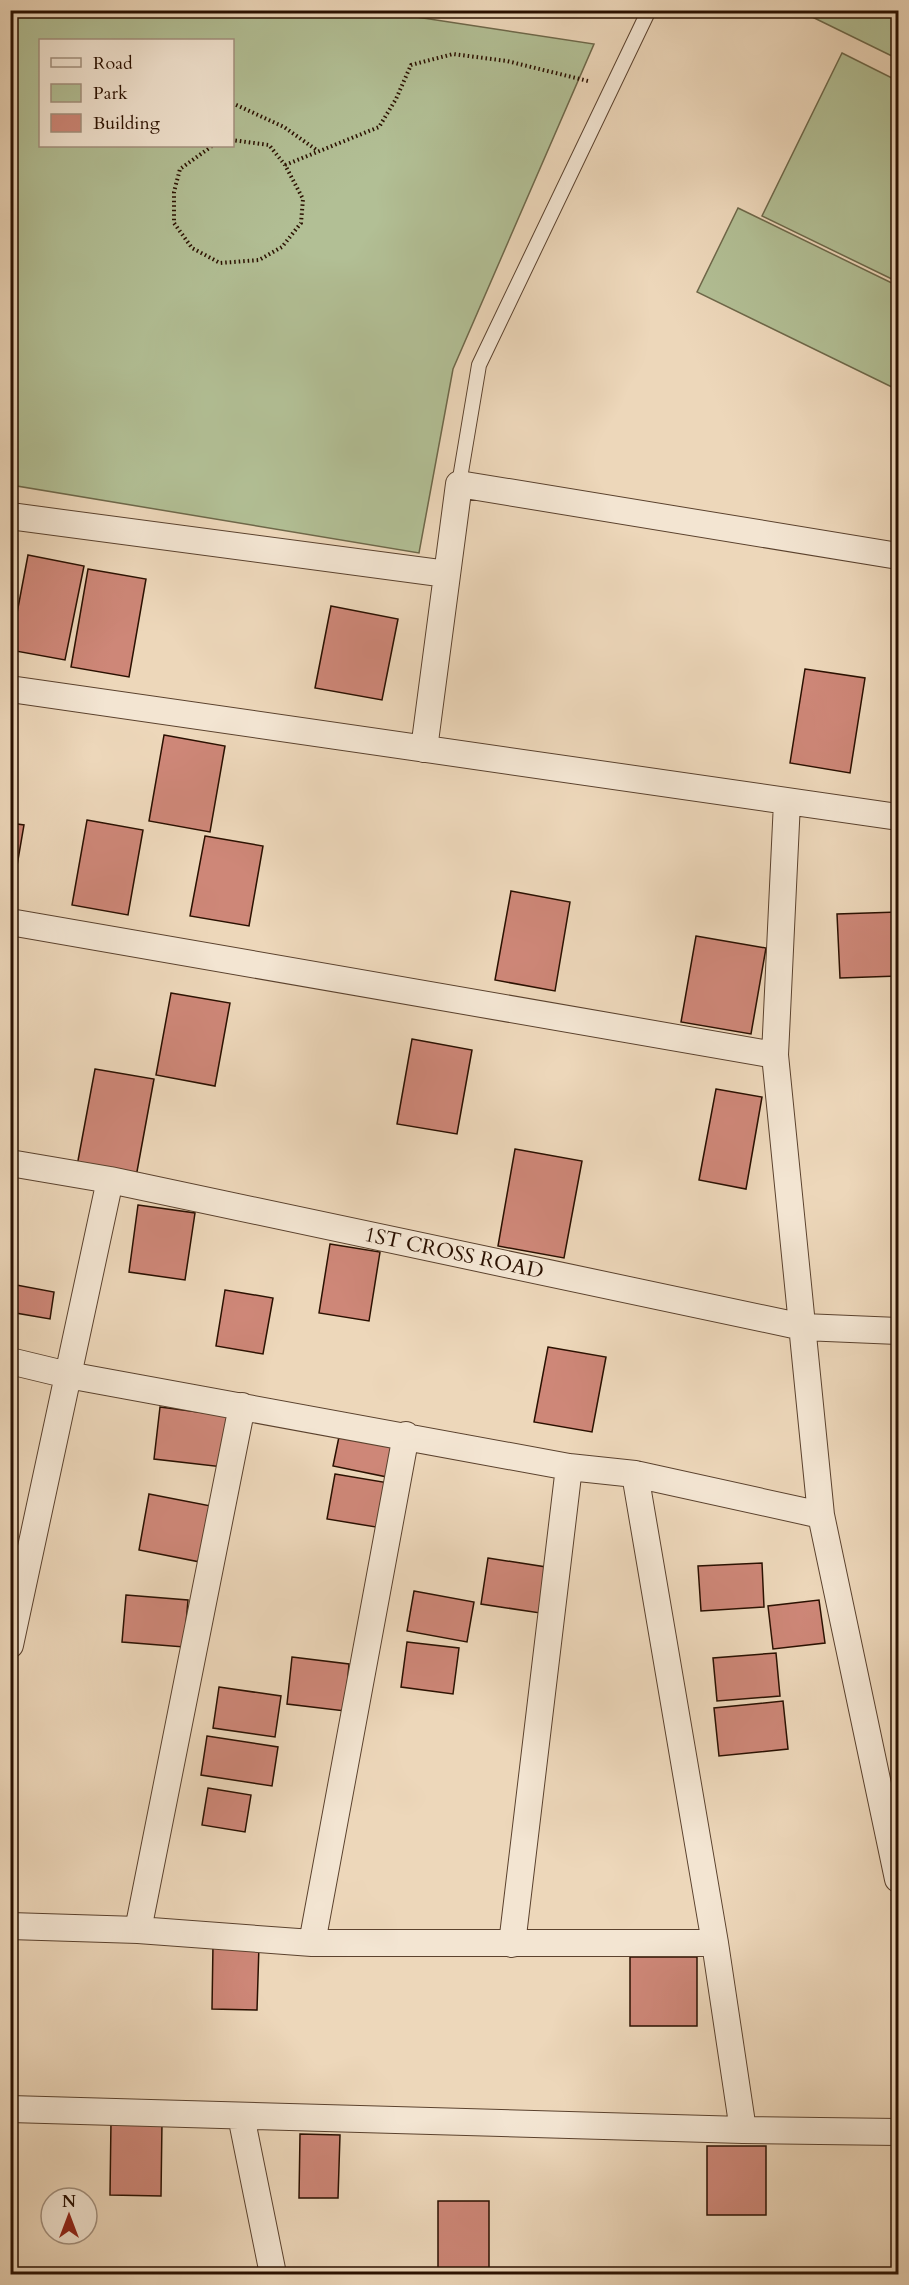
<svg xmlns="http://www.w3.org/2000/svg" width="909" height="2285" viewBox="0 0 909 2285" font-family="Cardo,serif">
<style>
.green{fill:#b2bf95;stroke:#6e684a;stroke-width:1.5;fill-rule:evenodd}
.building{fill:#ce8778;stroke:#2a1000;stroke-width:1.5}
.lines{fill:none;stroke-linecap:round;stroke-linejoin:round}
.service-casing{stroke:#5b422e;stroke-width:16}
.minor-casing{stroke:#5b422e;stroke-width:28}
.path{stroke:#2a1000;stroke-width:4;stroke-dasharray:1.5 3;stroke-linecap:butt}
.service{stroke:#f3e5d2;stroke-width:14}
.minor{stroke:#f3e5d2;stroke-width:26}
.labels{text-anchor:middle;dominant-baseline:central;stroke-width:6;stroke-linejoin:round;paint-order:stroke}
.street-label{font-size:21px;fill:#2a1000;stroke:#f3e5d2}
</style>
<rect width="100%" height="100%" fill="#edd7ba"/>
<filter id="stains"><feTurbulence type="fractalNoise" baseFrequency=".00333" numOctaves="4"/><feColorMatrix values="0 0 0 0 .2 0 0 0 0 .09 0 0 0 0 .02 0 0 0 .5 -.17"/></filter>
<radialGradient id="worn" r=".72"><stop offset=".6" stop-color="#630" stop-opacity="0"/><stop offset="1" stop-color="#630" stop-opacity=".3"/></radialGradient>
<!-- green -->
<path class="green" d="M10,11h367l217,33 -141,325 -34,184 -408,-68zM40,40h192v106h-192z
M800,11h98v48z
M842,53l56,28v201l-136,-66z
M738,208l160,78v104l-201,-98z"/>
<!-- building -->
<path class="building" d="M28,555l56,11 -19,94 -55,-10z
M88,569l58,10 -17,98 -58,-10z
M331,606l67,13 -16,81 -67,-12z
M805,669l60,9 -15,95 -60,-10z
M164,735l61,11 -15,86 -61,-11z
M87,820l56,10 -15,85 -56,-10z
M10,823l14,2 -11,64h-3z
M205,836l58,10 -14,80 -59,-10z
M511,891l59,11 -15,89 -60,-11z
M898,912v64l-58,2 -3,-64z
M696,936l70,12 -15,86 -70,-12z
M171,993l59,10 -15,83 -59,-11z
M412,1039l60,11 -15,84 -60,-10z
M95,1069l59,10 -18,98 -59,-11z
M716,1089l46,8 -16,92 -47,-9z
M515,1149l67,12 -18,97 -66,-12z
M138,1205l57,8 -10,67 -56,-8z
M330,1244l50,8 -11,69 -50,-8z
M11,1284l43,8 -4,27 -40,-7z
M225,1290l48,8 -10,56 -47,-8z
M548,1347l58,10 -14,75 -58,-10z
M160,1407l69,9 -6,51 -69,-8z
M340,1432l59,13 -7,33 -59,-12z
M335,1474l54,9 -7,45 -55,-9z
M149,1494l62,12 -11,56 -61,-12z
M488,1558l58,9 -6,46 -59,-9z
M762,1563l2,44 -63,4 -3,-45z
M414,1591l60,11 -7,40 -60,-11z
M126,1595l62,5 -4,47 -62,-5z
M819,1600l6,43 -52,6 -5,-43z
M407,1642l52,6 -6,46 -52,-7z
M776,1653l4,43 -63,5 -4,-43z
M292,1657l57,7 -4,47 -58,-7z
M219,1687l62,9 -6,41 -62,-9z
M783,1701l5,48 -69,7 -5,-48z
M207,1736l71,11 -6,39 -71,-11z
M208,1788l43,7 -6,37 -43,-7z
M213,1944l46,1 -2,65 -45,-1z
M630,1957h67v69h-67z
M111,2121l51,1 -1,74 -51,-1z
M300,2134l40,1 -2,63h-39z
M707,2146h59v69h-59z
M438,2201h51v73h-51z"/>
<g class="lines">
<defs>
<path id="service" d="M459,484l20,-119 170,-355"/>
<path id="minor" d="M10,516l437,58
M10,689l888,128
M424,749l35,-265 439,72
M787,802l-12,253 46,460 77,364
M10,922l765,133
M10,1163l100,17 693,147 95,4
M10,1361l58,14 501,92 66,7 186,41
M635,1474l80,469 28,187
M10,1645l100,-465
M10,1926l128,4 174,13h403
M138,1930l104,-524
M312,1943l94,-508
M512,1944l57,-477
M10,2109l733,21 155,2
M241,2116l32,158"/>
</defs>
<!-- service casing -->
<use href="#service" class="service-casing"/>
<!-- minor casing -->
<use href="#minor" class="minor-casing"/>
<!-- path -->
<path class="path" d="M232,103l52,24 34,24
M212,146l-32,23 -6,23v31l18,25 28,15 39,-3 23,-13 19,-24 2,-24 -18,-34 -16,-20 -37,-5
M285,165l94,-38 17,-28 15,-34 42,-11 54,7 81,20"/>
<!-- service -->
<use href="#service" class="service"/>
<!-- minor -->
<use href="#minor" class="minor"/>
</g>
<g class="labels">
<!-- street labels -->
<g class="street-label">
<text transform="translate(454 1253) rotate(12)">1ST CROSS ROAD</text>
</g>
</g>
<!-- margin -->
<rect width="909" height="2285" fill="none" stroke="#edd7ba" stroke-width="36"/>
<rect x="12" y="12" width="885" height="2261" fill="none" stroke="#2a1000" stroke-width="3"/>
<rect x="18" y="18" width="873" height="2249" fill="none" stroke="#2a1000" stroke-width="1.5"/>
<!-- legend -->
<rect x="39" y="39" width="195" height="108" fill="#f3e5d2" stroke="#a3907e" stroke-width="1.5"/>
<rect x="51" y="58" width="30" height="9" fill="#f3e5d2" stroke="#a3907e" stroke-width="1.5"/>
<text x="93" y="69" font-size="18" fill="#2a1000">Road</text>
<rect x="51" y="84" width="30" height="18" fill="#b2bf95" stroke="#a3907e" stroke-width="1.5"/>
<text x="93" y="99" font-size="18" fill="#2a1000">Park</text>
<rect x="51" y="114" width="30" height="18" fill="#ce8778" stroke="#a3907e" stroke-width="1.5"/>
<text x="93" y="129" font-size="18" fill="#2a1000">Building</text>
<!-- north arrow -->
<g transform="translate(69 2216)"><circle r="28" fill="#f3e5d2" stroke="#a3907e" stroke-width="1.5"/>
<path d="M0-4.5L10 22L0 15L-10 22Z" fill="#8f2418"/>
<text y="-9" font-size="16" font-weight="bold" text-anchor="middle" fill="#2a1000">N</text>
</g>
<rect width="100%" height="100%" filter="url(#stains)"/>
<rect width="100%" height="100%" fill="url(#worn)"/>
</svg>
